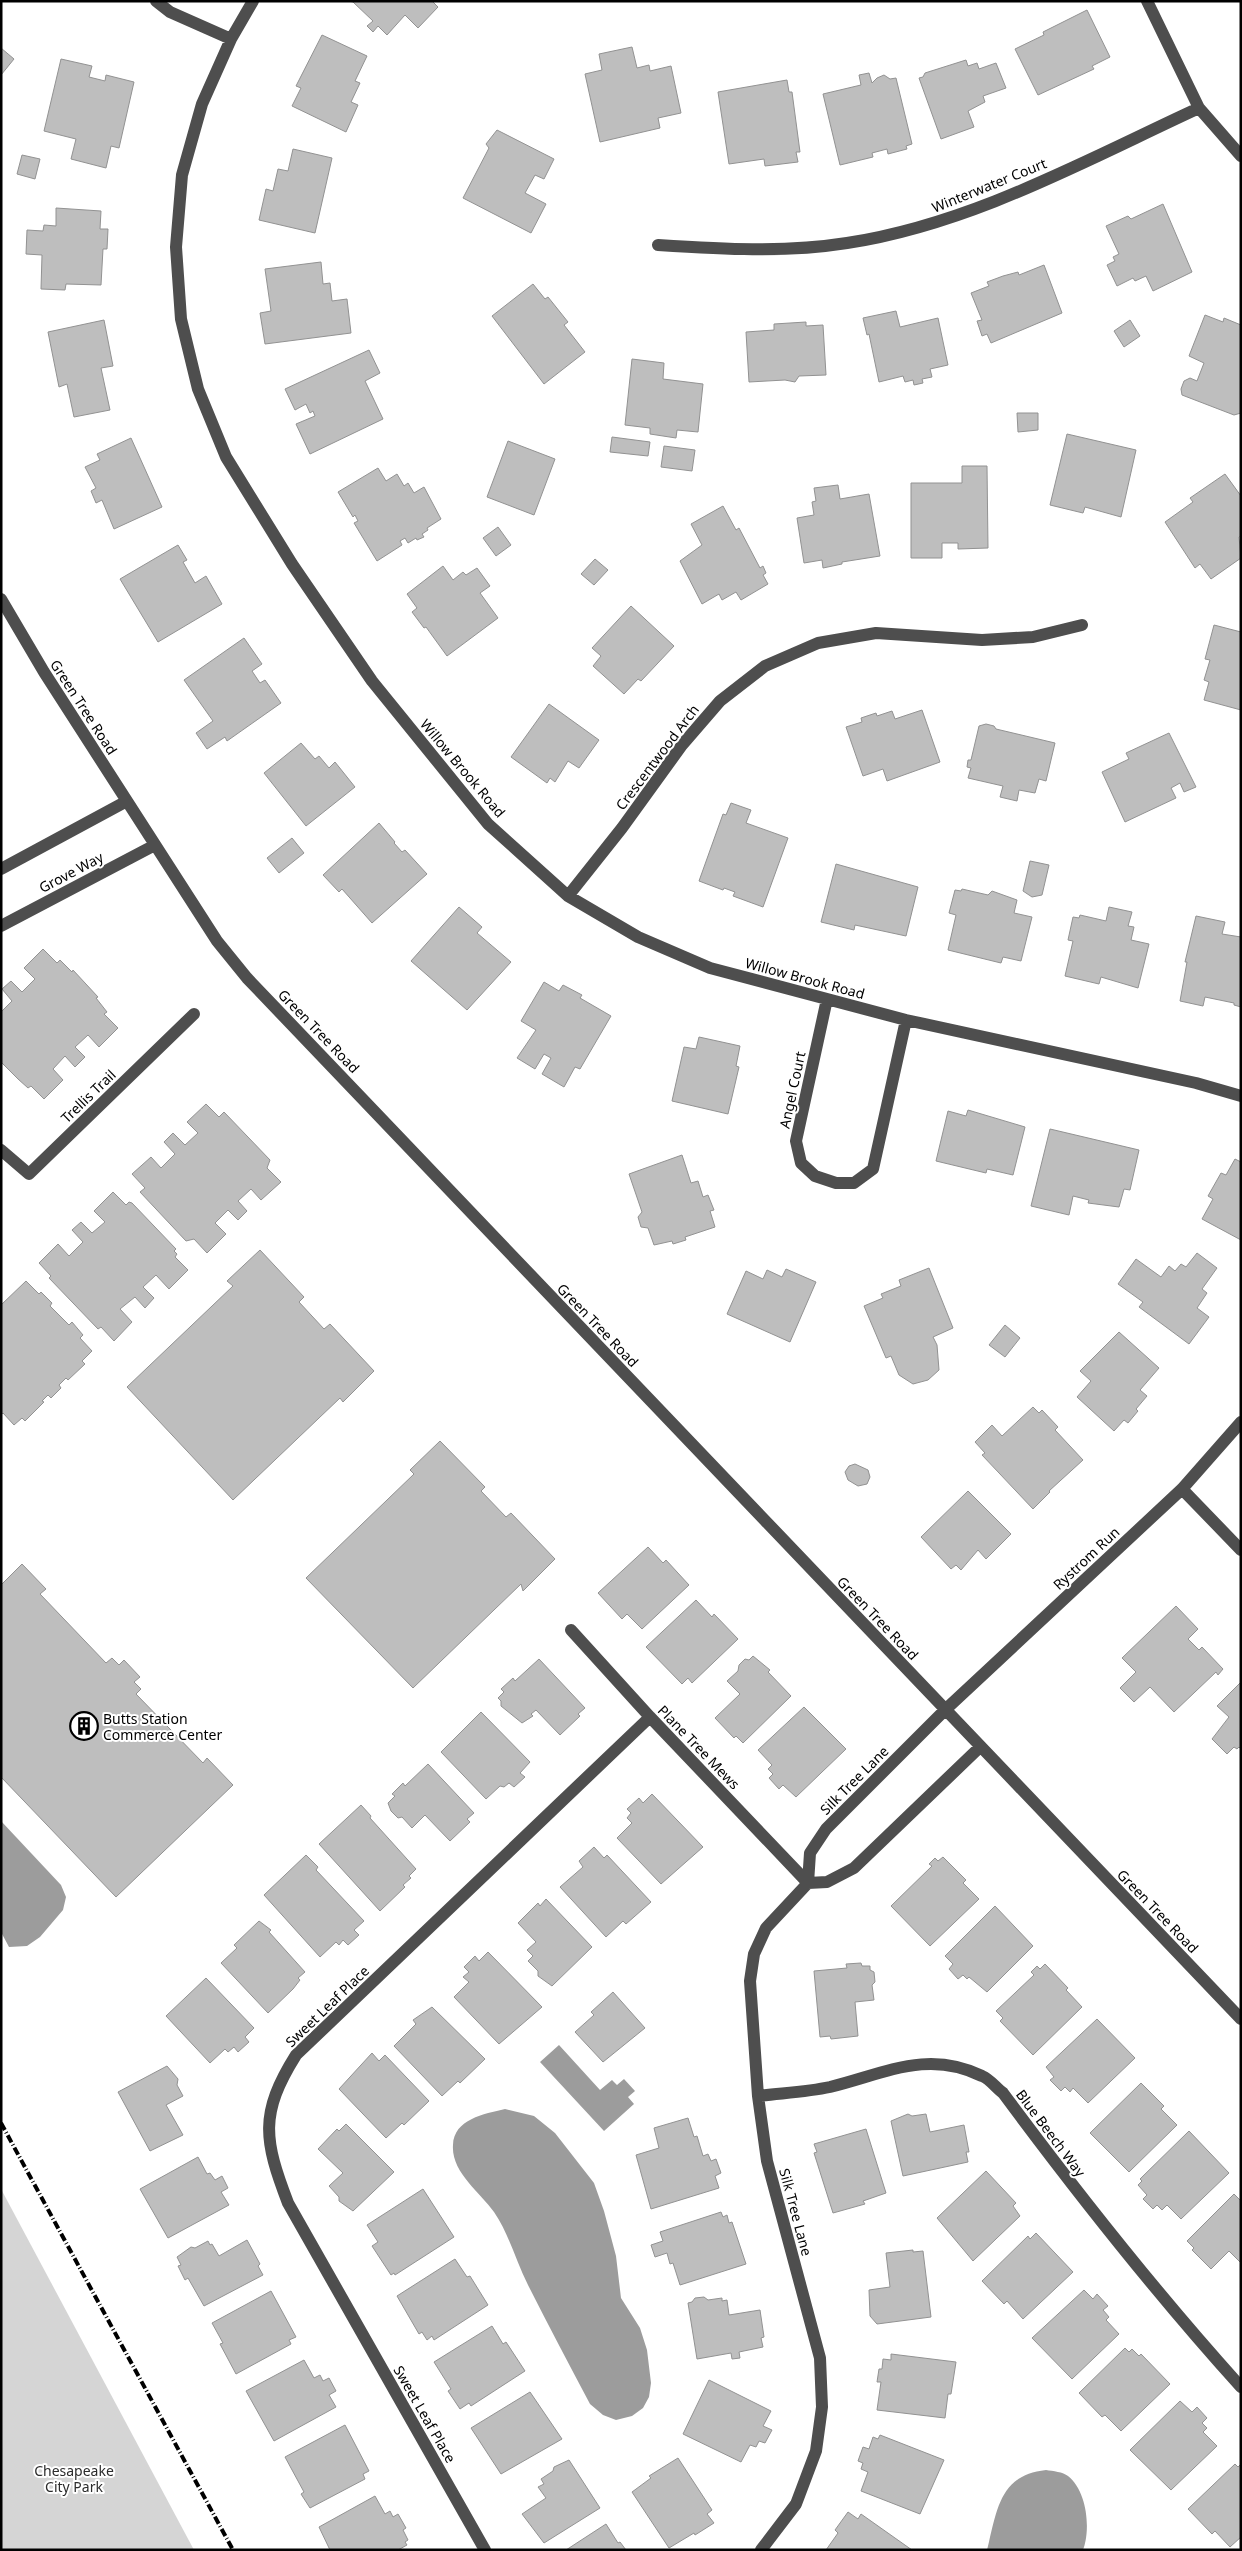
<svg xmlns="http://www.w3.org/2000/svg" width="1242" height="2551" viewBox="0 0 1242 2551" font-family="'Noto Sans',sans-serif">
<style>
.green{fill:#d5d5d5}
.water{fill:#9c9c9c}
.building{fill:#bebebe;stroke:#929292}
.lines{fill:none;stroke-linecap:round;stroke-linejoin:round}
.minor{stroke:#4e4e4e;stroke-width:12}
.rail{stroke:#000;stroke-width:4;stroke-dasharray:8 2.5 1 2.5;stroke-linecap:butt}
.labels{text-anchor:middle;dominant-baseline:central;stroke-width:4;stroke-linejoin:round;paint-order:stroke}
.street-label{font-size:14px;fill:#000;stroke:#fff}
.poi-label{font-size:14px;fill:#000;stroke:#fff;text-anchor:start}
.park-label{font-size:14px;fill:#2c2c2c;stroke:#fff}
</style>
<rect width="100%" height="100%" fill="#fff"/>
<!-- green -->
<path class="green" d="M1,2189l193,361h-193z"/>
<!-- water -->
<path class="water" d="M1,1821l60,64 5,12 -3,13 -23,27 -13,9 -18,1 -8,-15z
M559,2045l41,45 12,-10 5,5 7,-6 11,12 -7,6 6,7 -30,27 -64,-69z
M505,2109l29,7 21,17 39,50 10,28 12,45 5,42 19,30 7,22 4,33 -2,14 -6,11 -11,8 -16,4 -13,-5 -13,-11c-21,-40 -42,-79 -62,-119 -12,-24 -19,-51 -34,-73 -14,-20 -43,-40 -41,-67 1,-26 31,-31 52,-36z
M1046,2470c7,1 17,2 22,6 19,15 23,53 15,74h-96c10,-39 12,-75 59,-80z"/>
<!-- building -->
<path class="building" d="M349,1h83l6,6 -20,21 -13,-13 -18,20 -9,-9 -5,6 -6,-6 6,-5 -20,-19z
M1087,10l23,47 -18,9 2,3 -56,26 -23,-46 29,-14 -1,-3z
M322,35l45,21 -12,25 5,2 -9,19 7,3 -12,27 -54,-26 9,-18 -5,-2z
M632,47l5,21 12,-3 1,6 21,-5 10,47 -23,5 2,10 -60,14 -15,-68 17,-4 -3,-16z
M1,48l13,11 -13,16z
M61,59l31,7 -3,11 16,4 1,-6 28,7 -15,66 -8,-2 -5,22 -35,-9 5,-20 -32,-8z
M966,60l2,6 9,-3 2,6 17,-6 10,25 -23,8 2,6 -17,9 6,16 -33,12 -22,-61 4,-1 2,-4z
M869,73l3,10 5,-5 7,-3 6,4 6,-1 16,66 -6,2 1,3 -19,5 -1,-5 -15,4 1,4 -33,8 -17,-71 38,-9 -2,-10z
M787,80l2,12h3l8,60h-4l2,10 -33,4 -1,-7 -35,5 -11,-72z
M497,130l57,29 -10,20 -9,-4 -10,18 21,11 -15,29 -68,-35 26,-50 -3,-4z
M293,149l39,9 -17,75 -56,-13 7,-31 7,2 5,-22 10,2z
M22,155l18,4 -5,20 -18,-5z
M1163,204l29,68 -39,19 -7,-15 -11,5 -2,-3 -16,8 -10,-21 8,-4 -2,-4 6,-3 -13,-28 22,-10 3,3z
M56,208l45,3 -1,18h8l-1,20h-4l-2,36 -35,-1 -1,6 -24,-1 1,-34 -16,-1 1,-24 16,1 1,-6 12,1z
M321,262l2,22 7,-1 2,18 15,-2 4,34 -86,11 -5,-31 11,-2 -6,-42z
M1044,265l18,48 -71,30 -4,-9 -5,2 -5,-15 5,-1 -11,-27 18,-7 -2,-4 16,-6 15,-4 1,3z
M533,284l12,15 3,-2 20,25 -4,3 21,27 -41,32 -52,-68z
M896,311l4,16 38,-9 10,47 -18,4 2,8 -10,2 1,4 -9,2 -1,-5 -8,2 -2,-6 -24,6 -10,-48 -2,1 -4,-17z
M1205,315l18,7 1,-4 17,7v88l-7,2 -52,-20 -1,-6 3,-8 6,-3 7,3 7,-18 -15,-7z
M104,320l9,46 -12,2 9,42 -36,7 -7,-33 -8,3 -11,-55z
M1130,320l10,16 -16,11 -10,-16z
M806,322v4l17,-1 3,50 -27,1 -4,6 -10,-2 -36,2 -3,-50 28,-2v-6z
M369,350l11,23 -15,8 18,38 -73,35 -14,-30 19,-8 -2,-5 -3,2 -4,-9 -11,6 -10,-21z
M632,359l32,4 -1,16 40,5 -5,48 -21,-2 -1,8 -26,-4v-6l-25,-3z
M1017,413h21v17l-20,2z
M1067,434l69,16 -15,67 -36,-10 -2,6 -33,-8z
M612,437l38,5 -2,14 -38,-4z
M131,438l31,69 -48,22 -12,-29 -6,3 -5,-12 5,-3 -11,-21 15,-7 -3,-6z
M508,441l47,18 -21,56 -47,-18z
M664,446l31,4 -3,21 -31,-4z
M962,466h25l1,82 -30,1v-6h-16v15h-31v-75h51z
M378,468l8,13 11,-7 7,12 4,-3 6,10 10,-6 17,32 -14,9 1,2 -6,4 2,3 -7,3 -1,-2 -8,5 -3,-5 -5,3 2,4 -25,16 -23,-38 4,-2 -3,-6 -2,2 -15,-25z
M1225,474l16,22v40l-2,1 2,21 -30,21 -11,-15 -5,4 -30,-46 28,-20 -3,-4z
M838,485l2,14 29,-5 11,62 -38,6v2l-19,4 -1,-8 -18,3 -7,-45 17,-3 -2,-13 4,-1 -2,-13z
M723,506l13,24 3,-2 21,40 3,-2 3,7 -3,2 5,9 -27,16 -5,-8 -14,8 -3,-6 -17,10 -22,-43 22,-16 -11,-21z
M498,527l13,18 -15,11 -13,-18z
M178,545l9,15 -4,2 12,21 11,-7 16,28 -64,38 -38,-63z
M595,559l13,11 -14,15 -13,-11z
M443,566l10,14 10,-8 3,3 11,-7 13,18 -10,7 18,25 -51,38 -21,-29 -2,1 -12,-16 5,-4 -10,-14z
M631,606l43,40 -33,35 -3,-2 -14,15 -31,-28 8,-10 -9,-8z
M1214,625l27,7v78l-37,-10 5,-18 -5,-2 6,-20 -5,-1z
M244,638l18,26 -10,7 8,12 5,-3 16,23 -54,38 -2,-4 -18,12 -11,-16 17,-12 -29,-41z
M549,704l50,36 -20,28 -11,-7 -13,21 -5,-4 -3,5 -36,-26z
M922,710l18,52 -53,19 -4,-12 -20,7 -17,-49 16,-5 -1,-4 15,-5 1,3 15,-5 3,8z
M986,724l8,2 2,3 59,14 -9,38 -7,-2 -4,14 -16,-3 -2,11 -17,-4 3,-11 -35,-8 3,-10 -4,-1 1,-7h3l8,-34z
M1169,733l27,54 -12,5 -4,-9 -9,5 5,10 -51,24 -23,-50 27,-13 -3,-6z
M301,743l14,16 4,-3 10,12 6,-6 20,25 -49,39 -42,-53z
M731,803l20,7 -5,13 42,15 -25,69 -30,-11 2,-4 -11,-4 -1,2 -24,-9 24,-67 3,1z
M379,823l16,19 -1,1 8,9 3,-2 22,24 -55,49 -30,-34 -3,3 -16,-17z
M292,838l12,15 -25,20 -12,-15z
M1030,861l19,4 -7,30 -10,2 -9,-6z
M836,864l82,23 -12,49 -51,-11 -1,5 -33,-8z
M962,889l26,6 4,-4 25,9 -3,13 18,4 -11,44 -18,-4 -2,6 -53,-13 8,-35 -7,-2 6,-23 6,1z
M459,907l23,20 -5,6 34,29 -44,48 -56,-49z
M1109,907l23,5 -4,14 6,1 -3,13 18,4 -11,44 -37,-11 -2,7 -34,-8 8,-35 -5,-1 5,-23 6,1 1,-3 26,6z
M1196,916l29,6 -3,12 19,3v70l-7,-2v-2l-29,-6 -2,9 -23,-5 7,-39h-2z
M43,949l14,14 3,-3 12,12 1,-2 25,27 -2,1 11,14 -3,2 14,14 -19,19 -11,-12 -13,12 10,10 -10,10 -10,-11 -12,13 10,11 -19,19 -13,-13 -3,2 -10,-9 -17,-17v-50l11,-11 -10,-12 9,-8 11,11 13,-13 -11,-11z
M544,982l15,9 4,-6 19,10 -2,3 31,18 -31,53 -5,-2 -11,20 -22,-13 9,-16 -7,-4 -9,15 -18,-11 19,-28 -15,-9z
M699,1037l41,9 -4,20 3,1 -11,47 -56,-13 12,-54 12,2z
M206,1104l13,13 5,-5 46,48 -3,8 14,14 -20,18 -10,-11 -13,12 9,10 -9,9 -10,-10 -13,13 11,11 -19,19 -13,-14 -8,2 -46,-49 5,-4 -13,-14 19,-17 10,11 14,-14 -11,-12 9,-9 12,12 13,-12 -11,-11z
M968,1110l57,17 -12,48 -26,-6 -1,4 -50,-12 12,-50 18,5z
M1050,1129l89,21 -9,40 -6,-1 -5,18 -31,-4 1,-3 -16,-4 -4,19 -38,-9z
M682,1155l9,28 7,-2 5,16 5,-2 6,15 -4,1 5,16 -30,10 1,3 -13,4 -1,-3 -18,4 -6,-17 -7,-1 -3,-10 4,-5 -13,-38z
M1235,1159l6,3v78l-39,-21 11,-20 -5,-3 13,-23 5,2z
M113,1192l13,13 3,-3 3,1 44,46 -2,2 3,3 -2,3 13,13 -19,19 -13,-14 -13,12 11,11 -9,10 -10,-11 -15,12 12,13 -18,19 -13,-14 -3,2 -49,-51 2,-2 -12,-13 19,-19 11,12 14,-14 -11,-12 9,-8 11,11 13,-11 -11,-11z
M260,1250l44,47 -5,5 25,27 6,-5 44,47 -31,31 -3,-4 -107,102 -106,-113 106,-101 -6,-5z
M1197,1253l20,15 -15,21 5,4 -10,15 12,9 -20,27 -50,-37 4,-5 -25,-18 18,-25 25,18 8,-11 6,5 6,-7 5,3z
M929,1268l24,60 -20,9 4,8 2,25 -11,10 -15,4 -14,-9 -8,-19 -5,2 -22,-52 19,-8 -2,-4 20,-8 -2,-6z
M786,1269l30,13 -26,60 -63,-28 19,-43 17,8 4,-9 15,7z
M26,1281l13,13 2,-2 11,11 -2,3 19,19 3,-3 11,13 -3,3 12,13 -10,10 3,3 -17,16 -2,-2 -7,7 2,3 -10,10 -3,-3 -6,6 2,1 -19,19 -3,-3 -8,7 -11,-12 -2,2v-110z
M1005,1325l15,13 -15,19 -16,-12z
M1119,1332l40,36 -19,22 7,6 -11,13 2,2 -10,12 -4,-3 -10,11 -37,-34 14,-16 -11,-10z
M1033,1407l6,6 3,-3 16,17 -3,3 28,30 -34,31 1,1 -17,17 -51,-54 3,-2 -10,-11 17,-17 10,11z
M440,1441l45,46 -4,4 25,26 5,-4 44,46 -32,32 -2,-7 -108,104 -107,-110 108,-104 -4,-4z
M855,1464l13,6 2,7 -3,7 -9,2 -10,-6 -3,-8 4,-6z
M968,1491l43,43 -25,25 -8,-9 -17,20 -5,-5 -5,4 -30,-32z
M648,1547l15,16 3,-3 23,25 -47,44 -15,-15 -5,5 -24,-26z
M22,1564l24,25 -6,5 66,69 6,-5 7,7 5,-5 16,17 -6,5 7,7 -5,5 67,69 4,-5 26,27 -117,112 -115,-120v-192z
M696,1600l16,17 2,-3 24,25 -46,44 -4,-5 -6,6 -36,-37z
M1176,1606l22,23 -10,10 11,11 3,-3 21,22 -5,6 -2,-3 -42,40 -24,-25 -16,15 -14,-14 16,-16 -14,-14z
M753,1656l17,14 -2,2 23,24 -48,47 -7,-7 -2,2 -19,-20 25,-24 -13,-13 11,-10 1,-6 6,-6 4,1z
M539,1659l46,49 -7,6 2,2 -20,19 -24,-25 -5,4 2,2 -11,7 -21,-17v-5l-3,-3 6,-6 -3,-3 12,-11 2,3z
M1241,1682v67l-2,-2 -2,2 -3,-2 -7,7 -15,-15 17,-22 -12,-11z
M804,1707l42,42 -50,48 -13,-12 -4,4 -10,-11 4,-4 -5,-5 4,-4 -14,-15z
M481,1712l49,50 -10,11 5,4 -11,10 -5,-4 -5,4 -4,-1 -14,13 -45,-47z
M428,1764l46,49 -7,6 3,3 -20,19 -25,-26 -13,13 -10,-11 -4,1 -7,-7 -3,-8 7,-7 -3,-2 11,-11 2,3z
M652,1794l51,53 -42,37 -44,-46 15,-15 -5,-5 4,-5 -4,-4 12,-11 4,5z
M361,1805l10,11 -1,2 46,51 -7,7 2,2 -8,7 2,2 -25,24 -61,-67z
M594,1847l10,11 3,-3 44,47 -25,22 -3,-3 -17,16 -46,-50 23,-20 -4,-6z
M306,1855l12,12 -2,3 48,51 -10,9 5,5 -11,10 -5,-5 -4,5 -3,-3 -16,15 -56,-62z
M943,1857l23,23 -3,3 16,16 -49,47 -39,-40 41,-40 -3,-2 6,-6 3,3z
M546,1899l46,48 -40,39 -14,-10v-5l-10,-10 5,-5 -6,-6 9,-8 -18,-19 20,-20 2,3z
M995,1906l38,40 -46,46 -18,-15 -2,2 -4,-4 -5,4 -9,-10 4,-5 -8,-8z
M259,1921l12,9 -2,2 36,40 -7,6 2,2 -7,9 -25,24 -47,-50 16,-15 -3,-3z
M488,1952l54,55 -43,37 -45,-47 15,-15 -6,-5 6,-5 -5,-5 11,-11 4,5z
M861,1963l1,3h8v4l4,2 1,10 -3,3 2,15 -19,2 3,34 -27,3 -1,-3 -10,1 -6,-66 33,-3 -1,-4z
M1045,1964l23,24 -2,2 16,17 -49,48 -33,-34 3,-3 -7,-7 38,-36 -3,-3 6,-6 3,3z
M206,1978l48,50 -9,9 4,5 -11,10 -4,-5 -6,5 -3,-3 -15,14 -44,-47z
M613,1992l32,36 -42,34 -28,-30 19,-17 -3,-3z
M432,2007l53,52 -25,24 -2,-2 -16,15 -48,-50 22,-22 -3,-4z
M1097,2019l38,39 -47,45 -15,-15 -3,4 -5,-5 -4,4 -11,-11 4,-3 -8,-10z
M372,2053l7,8 6,-6 44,46 -25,24 -2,-2 -16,15 -47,-49z
M167,2066l11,13 -1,6 6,11 -17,9 17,30 -33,16 -32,-59z
M1141,2083l23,23 -3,3 16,16 -48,47 -39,-39z
M908,2114l4,2 14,-2 4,18 34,-7 5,27h-3l2,10 -65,14 -12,-55z
M688,2118l6,19 3,-1 6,20 5,-2 3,7 5,-2 5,14 -6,3 4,12 -68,21 -15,-54 23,-7 -5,-20z
M346,2124l48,48 -41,39 -14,-10v-4l-10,-11 14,-13 -25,-24 19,-20 2,2z
M866,2129l20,64 -23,8 2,3 -32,9 -19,-60 3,-1 -3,-8z
M1189,2131l40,42 -48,46 -14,-14 -5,5 -5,-5 -4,4 -10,-10 4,-4 -9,-10 4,-4 -2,-2z
M198,2157l9,17 3,-1 5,7 7,-4 6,12 -7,4 8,13 -61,33 -28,-49z
M986,2171l30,32 -3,3 7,10 -47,45 -36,-43z
M423,2189l31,48 -59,38 -1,-2 -3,2 -19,-29 6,-4 -11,-17z
M1234,2194l7,7v62l-12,-12 -18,18 -19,-19 2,-2 -7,-7z
M721,2212l2,5 4,-2 2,8 3,-1 14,42 -66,21 -7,-22 -3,1 -3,-11 -12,4 -4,-12 12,-4 -3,-9z
M1036,2233l37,39 -50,47 -16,-18 -3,3 -22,-23 46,-45 2,3z
M247,2240l13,24 -2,2 5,9 -59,31 -16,-28 -3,2 -7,-14 3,-1 -4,-8 14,-10 4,1 13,-7 2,4 2,-1 7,12z
M913,2250v2l10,-1 8,66 -54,7 -7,-8 -1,-26 21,-3 -4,-34z
M455,2259l12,18 3,-1 18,29 -54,35 -2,-4 -5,4 -5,-8 -3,2 -22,-38z
M1084,2290l9,9 4,-5 11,12 -5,4 6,7 -3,3 13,14 -47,45 -40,-41z
M271,2291l25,46 -7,3 2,4 -55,30 -16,-30 3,-1 -11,-20z
M704,2297l4,3 14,-2v3l5,-1 2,15 31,-5 4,27 -3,1 2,9 -24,5 1,6 -8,1 -1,-6 -34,6 -9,-56 4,-1 3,-4z
M492,2326l11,18 3,-2 19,29 -54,35 -2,-3 -9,6 -12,-18 3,-2 -17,-27z
M1125,2348l4,4 3,-3 7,7 2,-2 29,30 -49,47 -16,-16 -3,2 -23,-24z
M891,2354l65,8 -5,32h-3l-3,24 -68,-8 4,-28h-4l2,-13h3l1,-10 8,1z
M304,2360l10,18 6,-3 3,6 6,-3 7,13 -7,4 7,12 -62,34 -28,-50z
M709,2380l62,31 -8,15 9,4 -7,13 -6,-2 -3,6 -6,-2 -9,17 -58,-28z
M530,2392l32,47 -61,35 -30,-46z
M1180,2401l12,11 5,-5 10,11 -5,5 5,5 -4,4 14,14 -46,44 -41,-40z
M345,2425l24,46 -6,3 2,5 -55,29 -9,-14 3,-2 -19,-35z
M880,2435l64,25 -24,54 -59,-23 7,-19 -7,-3 2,-6 -5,-2 5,-14 6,2 4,-12 5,2z
M678,2458l34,52 -5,4 7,9 -19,12 -1,-2 -25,15 -37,-56 19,-14 -2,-2z
M569,2460l31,48 -56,35 -22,-29 24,-16 -8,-11 6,-3 -3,-5 12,-8 1,-4z
M1235,2464l3,3 3,-3v73l-11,10 -15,-16 -3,3 -24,-25z
M375,2496l10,18 5,-3 3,6 5,-3 8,14 -3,2 5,10 -3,2 2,3 -9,5h-68l-11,-23z
M848,2512l10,7 3,-5 51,36h-86l12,-17 -3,-3z
M606,2524l12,19 2,-1 6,8h-60z"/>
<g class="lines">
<!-- minor -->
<path class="minor" d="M156,1l14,11 61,27
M253,1l-22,38 -29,65 -20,71 -6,72 5,72 17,70 28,68 66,107 80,117 116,143 80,72 70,41 72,31 196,52 290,63 45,13
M1147,1l52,107 42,48
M658,245c63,4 126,8 189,-2 125,-19 239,-83 352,-135
M1,599l43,73 173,269 30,37 994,1041
M1,869l126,-68
M568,896l54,-68 60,-83 38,-44 45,-35 53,-23 58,-10 106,7 51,-3 49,-12
M1,926l154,-81
M827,999l-31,142 5,22 14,13 21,7h18l19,-14 33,-149
M1,1150l28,24 165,-160
M1182,1489l59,61
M571,1630l79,87 158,166 -42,45 -12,26 -4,27 8,115 9,65 53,197 2,49 -6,44 -20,53 -35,46
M980,1747l-126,121 -27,14 -19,1 2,-30 16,-24 119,-119 237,-221 59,-67
M758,2096c24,-3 49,-4 72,-9 54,-13 97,-38 152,-11 8,3 14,12 21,17 75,101 153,200 238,294
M485,2550l-197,-347c-24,-63 -29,-89 8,-148l354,-338"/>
<!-- rail -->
<path class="rail" d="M1,2123l232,427"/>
</g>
<!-- icons -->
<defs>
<symbol id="building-ring" viewBox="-11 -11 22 22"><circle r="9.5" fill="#fff" stroke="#000" stroke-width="1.5"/><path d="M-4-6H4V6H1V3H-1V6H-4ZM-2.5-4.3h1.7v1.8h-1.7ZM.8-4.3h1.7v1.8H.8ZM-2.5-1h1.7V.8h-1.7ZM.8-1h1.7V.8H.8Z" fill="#000"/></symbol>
</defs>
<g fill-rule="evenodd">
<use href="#building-ring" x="68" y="1710" width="32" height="32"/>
</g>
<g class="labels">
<!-- street labels -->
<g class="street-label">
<text transform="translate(989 185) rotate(-22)">Winterwater Court</text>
<text transform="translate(84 707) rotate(57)">Green Tree Road</text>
<text transform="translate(657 757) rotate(-53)">Crescentwood Arch</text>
<text transform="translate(463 768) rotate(50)">Willow Brook Road</text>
<text transform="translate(71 872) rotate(-28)">Grove Way</text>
<text transform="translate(805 978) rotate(15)">Willow Brook Road</text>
<text transform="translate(319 1031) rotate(46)">Green Tree Road</text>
<text transform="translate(792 1090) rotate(-78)">Angel Court</text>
<text transform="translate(88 1096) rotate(-44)">Trellis Trail</text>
<text transform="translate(598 1325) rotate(46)">Green Tree Road</text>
<text transform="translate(1086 1558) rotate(-43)">Rystrom Run</text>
<text transform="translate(878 1618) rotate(46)">Green Tree Road</text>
<text transform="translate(699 1747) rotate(46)">Plane Tree Mews</text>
<text transform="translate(854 1780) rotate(-45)">Silk Tree Lane</text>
<text transform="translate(1158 1911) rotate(46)">Green Tree Road</text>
<text transform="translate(327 2006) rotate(-44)">Sweet Leaf Place</text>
<text transform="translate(1051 2133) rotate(53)">Blue Beech Way</text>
<text transform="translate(796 2212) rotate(75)">Silk Tree Lane</text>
<text transform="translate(425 2414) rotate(60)">Sweet Leaf Place</text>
</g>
<!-- poi labels -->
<g class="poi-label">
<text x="103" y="1718">Butts Station<tspan x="103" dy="16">Commerce Center</tspan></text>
</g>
<!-- park labels -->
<g class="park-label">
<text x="74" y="2470">Chesapeake<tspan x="74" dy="16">City Park</tspan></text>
</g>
</g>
<!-- border -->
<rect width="1242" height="2551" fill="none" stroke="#000000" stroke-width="5"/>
</svg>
